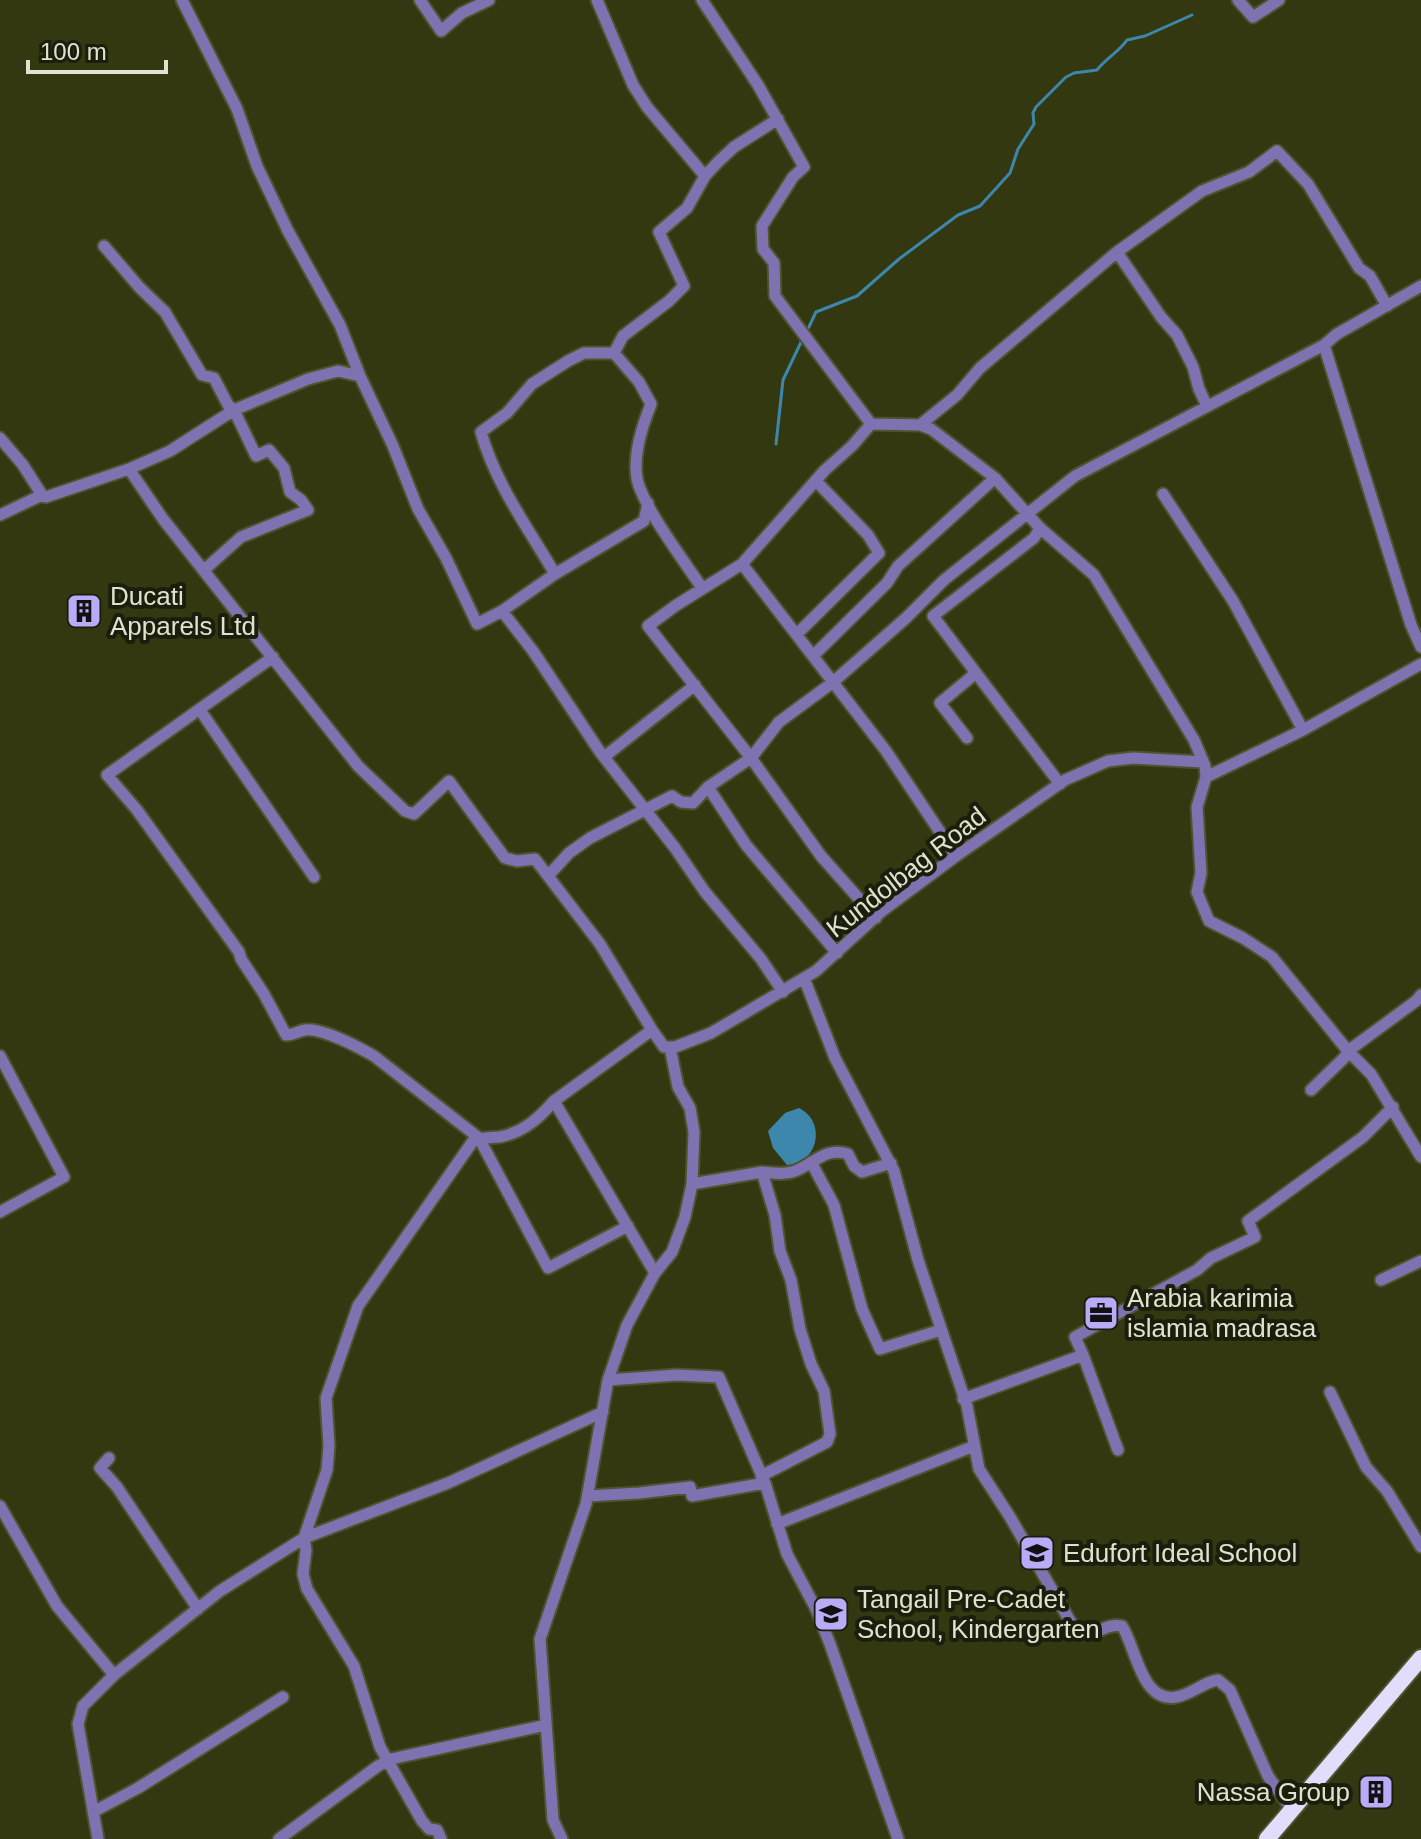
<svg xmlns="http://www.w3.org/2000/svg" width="1421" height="1839" viewBox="0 0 1421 1839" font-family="Arial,sans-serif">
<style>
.water{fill:#3d87ad}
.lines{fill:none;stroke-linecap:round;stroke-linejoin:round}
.stream{stroke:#3d87ad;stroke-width:3}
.minor-casing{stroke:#4f532e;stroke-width:15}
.highway-casing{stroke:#4f532e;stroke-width:20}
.minor{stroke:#8071b1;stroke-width:11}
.highway{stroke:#e3ddfc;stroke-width:16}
.labels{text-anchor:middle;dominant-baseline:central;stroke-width:8;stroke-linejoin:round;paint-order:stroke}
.poi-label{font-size:26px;fill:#dfe3cd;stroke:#1c1e0d;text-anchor:start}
.street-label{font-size:26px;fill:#dfe3cd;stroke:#1c1e0d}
</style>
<rect width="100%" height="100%" fill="#343810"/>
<!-- water -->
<path class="water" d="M799,1108c28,14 19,56 -12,57l-14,-17 -5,-17 17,-18z"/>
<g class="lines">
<!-- stream -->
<path class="stream" d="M807,331l9,-19 41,-16 42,-37 59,-44 22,-9 30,-33 8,-24 16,-25 -1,-11 3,-6 30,-30 8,-4 23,-3c9,-12 22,-18 30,-30l18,-4 47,-21
M776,444l7,-64 20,-42"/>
<defs>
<path id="minor" d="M182,0l55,109 20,57 31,65 52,94 20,51
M420,0l21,31 21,-18 27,-13
M597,0l36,85 14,22 58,69
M702,0l56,85 46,82 -11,10 -31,49 1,23 11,14 1,33 96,128 49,1 11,4 64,49 45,50 54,47 100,165 11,26 1,11 -9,30 4,66 -4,19 12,29 34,17 29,19 76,94 23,23 50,83
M1238,0l15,17 26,-17
M104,246l36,42 25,24 37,63 12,3 14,27 6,5 22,46 13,-6 15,18 6,24 11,8 7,10 -67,27 -37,33
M1324,345l87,280 10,22
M1207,406l-8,-17 -6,-22 -16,-32 -16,-18 -44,-65 85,-61 47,-19 28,-21 31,33 51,84 11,8 17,30
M871,424l-19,22 -27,24 -83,94 -67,42 -27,20 103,132 70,98 55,62
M920,425l37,-30 23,-27 137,-116
M0,438l23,27 19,30
M129,469l41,-18 64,-41 74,-31 30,-8 22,5 33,70 25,63 28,49 31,66 25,-13 31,40 67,101 75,96 30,44 56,67 22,33
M1163,494l70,107 70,129
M0,515l42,-20 4,2 83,-28 34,50 195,247 47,45 9,3 35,-33 56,77 12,3 18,-2 65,85 52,86 -98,71 101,172 -28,52 -19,55 -22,124 -46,135 13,181 9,19
M742,564l144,187 70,105
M555,574c-27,-46 -60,-91 -74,-142l26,-19 25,-29 36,-23 16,-8h30
M702,588c-17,-26 -59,-81 -65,-109 -4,-25 5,-52 14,-75l-12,-22 -25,-29 9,-17 46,-35 15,-15 -25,-54 28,-24 18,-32 13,-14 16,-15 44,-28
M502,611l53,-37 89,-53 4,-18
M797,634l82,-81 -11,-18 -52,-54
M813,656l74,-73 11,-17 97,-88
M273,657l-166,118 30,35 102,142 2,7 23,35 22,41c8,0 12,-4 19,-5 16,-3 55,18 69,26l105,82 69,130 80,-42
M976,673l84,111
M200,710l114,167
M967,738l-27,-35 36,-30 -43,-57 101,-78 6,-10
M604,757l91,-72
M1206,777l97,-47 118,-66
M708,787l38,58 91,108
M548,876l21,-23 21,-15 82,-42 9,6 12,1 15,-16 43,-29 28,-36 53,-39 74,-65 38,-38 131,-104 249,-131 13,-11 84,-48
M804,978l31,80 59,113 24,89 49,146 12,63 31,48 67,116c18,6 28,-11 45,-7 14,21 19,77 54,71 15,-2 27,-15 42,-17l12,10 38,86 24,34
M652,1030l12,17h11l36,-14 105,-62 66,-60 74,-55 109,-76 43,-19 25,-3 70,4
M0,1056l64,121 -64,35
M1311,1090l33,-32 4,-7 68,-50 5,-6
M811,1162l23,43 28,104 18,40 61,-19
M762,1172c11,1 23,3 33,-1 20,-8 30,-24 53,-17l6,12 8,6 29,-9
M692,1184l70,-12 13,43 5,36 11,29 9,49 11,35 13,27 6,43 -3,8 -66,34
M655,1273l17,-21 13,-35 7,-33 2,-52 -4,-24 -12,-21 -8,-40
M1381,1280l40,-19
M1083,1355l-8,-18 122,-67 14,-12 44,-21 -7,-16 115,-84 30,-30
M608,1380l69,-5 42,2 46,106 22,71 29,55 14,35 68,195
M1330,1392l36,75 21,24 34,56
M963,1399l120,-44 35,95
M109,1458l-9,10 17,19 81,122
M588,1496l51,-3 51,-6 2,9 73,-13
M0,1506l57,100 57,69
M777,1524l197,-78
M93,1812l45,-24 145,-91
M98,1839l-20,-115 5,-18 31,-31 106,-84 84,-53 23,-68 2,-24 -3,-48 32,-92 115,-165c9,-4 16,-3 26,-4 24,-4 40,-19 55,-36
M279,1839l99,-73 13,-7 155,-34
M441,1839l-4,-9 -8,-1 -7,-8 -42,-74 -26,-81 -47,-77 -4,-15 3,-24 -2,-12 144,-55 155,-71"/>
<path id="highway" d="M1267,1839l154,-181"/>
</defs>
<!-- minor casing -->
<use href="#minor" class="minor-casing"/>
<!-- highway casing -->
<use href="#highway" class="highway-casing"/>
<!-- minor -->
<use href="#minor" class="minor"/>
<!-- highway -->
<use href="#highway" class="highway"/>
</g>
<!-- icons -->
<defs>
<symbol id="building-square" viewBox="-11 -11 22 22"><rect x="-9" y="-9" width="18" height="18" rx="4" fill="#bbaaf6" stroke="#1c1e0d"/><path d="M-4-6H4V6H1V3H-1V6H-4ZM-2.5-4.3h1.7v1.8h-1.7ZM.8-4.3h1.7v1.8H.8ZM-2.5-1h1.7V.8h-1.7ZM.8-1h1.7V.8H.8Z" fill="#111"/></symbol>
<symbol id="office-square" viewBox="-11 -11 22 22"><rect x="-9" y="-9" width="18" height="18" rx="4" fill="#bbaaf6" stroke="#1c1e0d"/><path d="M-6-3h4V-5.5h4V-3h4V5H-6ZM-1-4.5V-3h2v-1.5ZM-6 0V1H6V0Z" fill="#111"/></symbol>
<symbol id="school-square" viewBox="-11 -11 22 22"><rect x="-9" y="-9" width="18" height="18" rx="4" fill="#bbaaf6" stroke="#1c1e0d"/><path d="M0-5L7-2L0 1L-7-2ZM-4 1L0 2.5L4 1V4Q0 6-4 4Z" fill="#111"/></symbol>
</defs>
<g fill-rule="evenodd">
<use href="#building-square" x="64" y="591" width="40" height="40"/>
<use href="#office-square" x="1081" y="1293" width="40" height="40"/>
<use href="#school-square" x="1017" y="1533" width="40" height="40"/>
<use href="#school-square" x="811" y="1594" width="40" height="40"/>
<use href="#building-square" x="1356" y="1772" width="40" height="40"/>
</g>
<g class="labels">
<!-- poi labels -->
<g class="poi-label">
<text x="110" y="596">Ducati<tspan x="110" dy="30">Apparels Ltd</tspan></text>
<text x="1127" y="1298">Arabia karimia<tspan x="1127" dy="30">islamia madrasa</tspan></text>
<text x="1063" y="1553">Edufort Ideal School</text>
<text x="857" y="1599">Tangail Pre-Cadet<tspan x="857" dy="30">School, Kindergarten</tspan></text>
<text x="1350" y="1792" text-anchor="end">Nassa Group</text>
</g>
<!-- street labels -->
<g class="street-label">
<text transform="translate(906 872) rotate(-38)">Kundolbag Road</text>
</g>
</g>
<!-- scale -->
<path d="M28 60v12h138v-12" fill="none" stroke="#dfe3cd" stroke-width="4"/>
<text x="40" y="60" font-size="24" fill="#dfe3cd" stroke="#1c1e0d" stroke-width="6" paint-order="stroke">100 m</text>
</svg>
